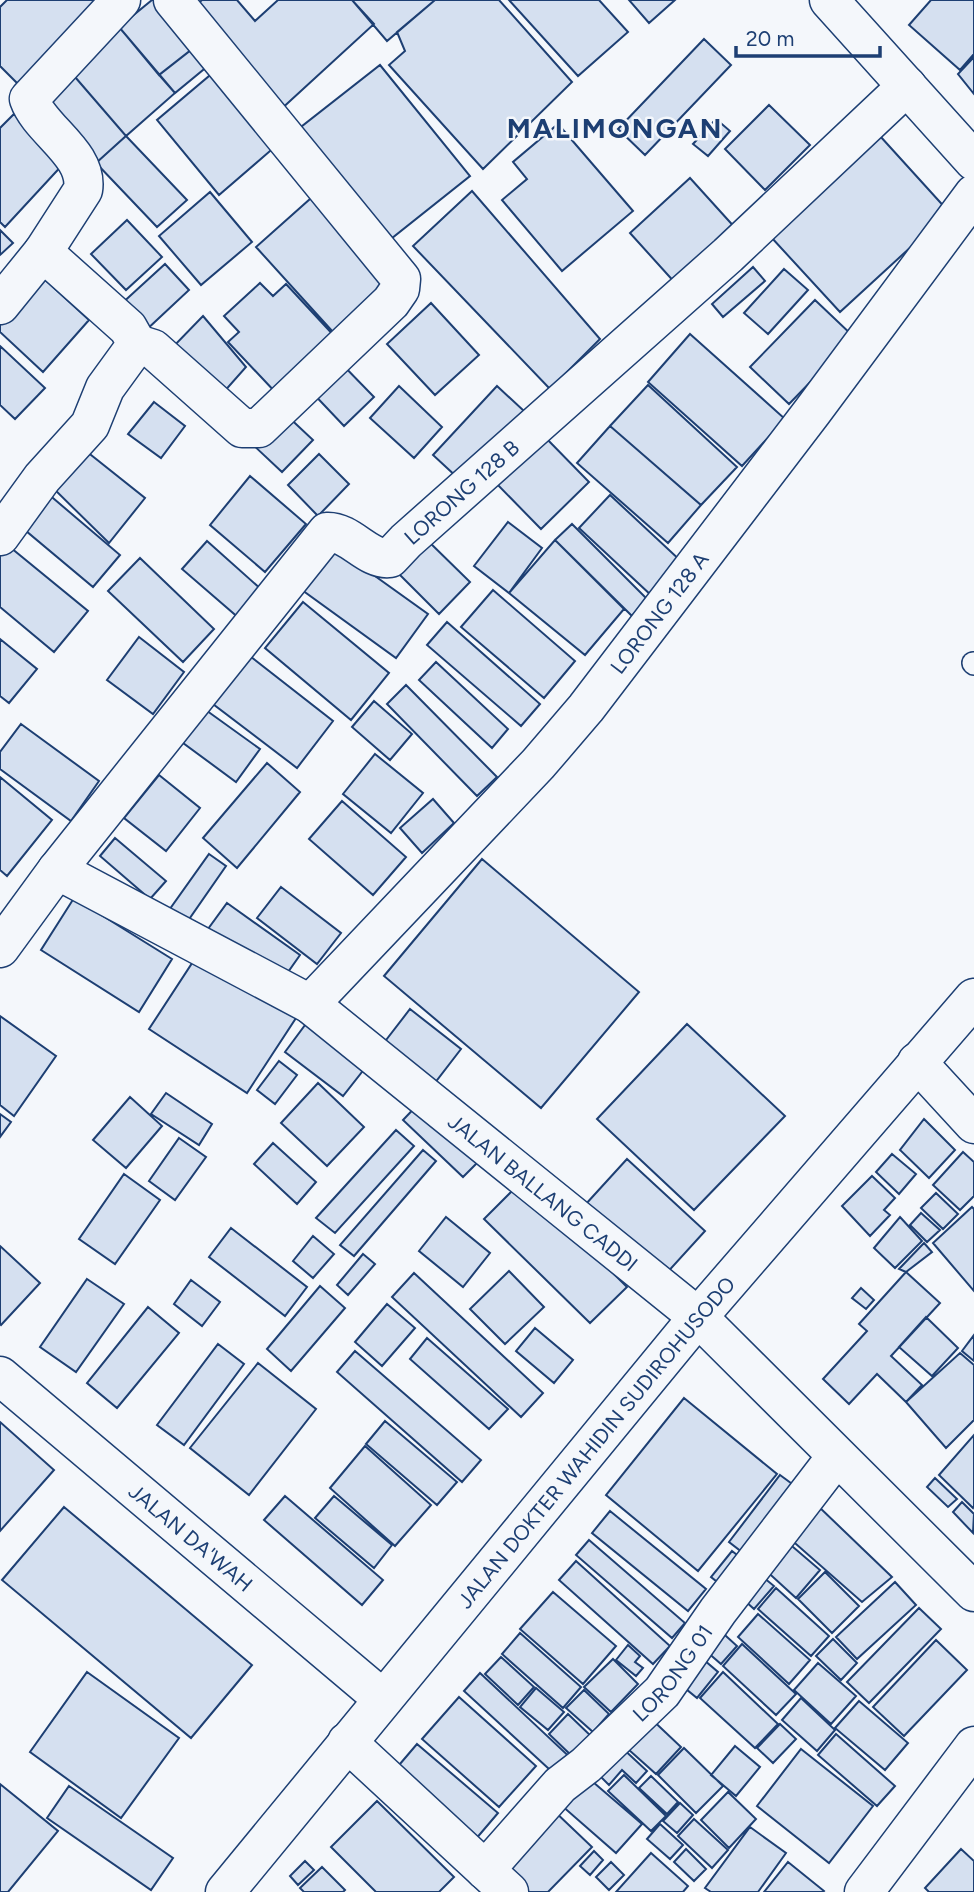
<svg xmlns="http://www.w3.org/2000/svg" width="974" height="1892" viewBox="0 0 974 1892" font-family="Figtree,sans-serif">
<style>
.building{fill:#d5e0f0;stroke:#1d3f73;stroke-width:2}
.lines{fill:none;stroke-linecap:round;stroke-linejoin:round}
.service-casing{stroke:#1d3f73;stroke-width:24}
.minor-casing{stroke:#1d3f73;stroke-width:41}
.secondary-casing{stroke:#1d3f73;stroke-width:41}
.service{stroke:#f4f7fb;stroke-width:21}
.minor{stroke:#f4f7fb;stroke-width:38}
.secondary{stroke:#f4f7fb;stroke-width:38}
.labels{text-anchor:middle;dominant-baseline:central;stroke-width:5;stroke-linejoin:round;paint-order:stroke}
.street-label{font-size:21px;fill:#1d3f73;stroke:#f4f7fb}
.district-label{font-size:28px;font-weight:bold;letter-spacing:2px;fill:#1d3f73;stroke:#f4f7fb}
</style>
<rect width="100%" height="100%" fill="#f4f7fb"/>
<!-- building -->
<path class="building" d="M7,0h105l-90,88 -22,-22v-59z
M152,0h7l37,46 -37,29 -40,-48z
M202,0h35l18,21 23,-21h74l22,24 -96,88 -84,-105z
M352,0h83l-48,41z
M435,0h64l73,82 -89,87 -94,-104 16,-14 -8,-19z
M509,0h90l29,32 -50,44z
M629,0h46l-26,23z
M931,0h43v54l-14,16 -51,-45z
M119,27l56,66 -49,43 -57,-66z
M704,39l27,26 -86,90 -27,-26z
M196,46l13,19 -34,28 -16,-18z
M974,57v37l-16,-20z
M380,65l90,111 -88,70 -90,-112z
M69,70l57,66 -30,27 -59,-64z
M215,71l62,74 -58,50 -62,-75z
M769,105l41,40 -45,45 -40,-41z
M14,114l52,47 -61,66 -5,-5v-94z
M716,119l14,12 -22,25 -15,-12z
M558,124l75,87 -71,60 -60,-71 25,-21 -14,-17z
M126,136l61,64 -30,27 -61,-64z
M880,136l69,76 -109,100 -69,-75z
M690,178l48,53 -61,54 -47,-52z
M319,191l76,85 -62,56 -77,-85z
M472,191l128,148 -50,50 -137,-143z
M210,192l42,50 -51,43 -42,-49z
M127,220l35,37 -36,33 -35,-36z
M0,230l13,13 -13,12z
M165,264l24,26 -45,42 -25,-26z
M753,267l12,14 -42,36 -11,-13z
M784,269l24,21 -40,44 -24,-21z
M42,277l47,43 -46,52 -43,-40v-10z
M260,283l13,13 13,-12 52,56 -60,55 -50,-53 11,-10 -15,-16z
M815,300l39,37 -65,67 -39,-37z
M431,303l48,52 -44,40 -48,-51z
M203,316l43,51 -31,35 -46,-51z
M690,334l95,85 -43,47 -94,-84z
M0,346l45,42 -30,31 -15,-14z
M336,358l38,39 -30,29 -37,-39z
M648,385l89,82 -36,38 -91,-79z
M399,386l43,41 -28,31 -44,-40z
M497,386l27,25 -65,68 -26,-24z
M154,402l31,24 -24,32 -33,-24z
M281,410l32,30 -31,32 -32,-30z
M610,426l91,79 -33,38 -91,-80z
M543,435l46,47 -48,47 -46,-47z
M81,447l64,51 -36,45 -60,-59z
M319,454l30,30 -31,32 -30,-31z
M250,476l56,48 -41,48 -55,-47z
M40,487l80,68 -27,32 -80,-67z
M610,495l73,68 -31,33 -73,-68z
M508,522l34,26 -33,45 -35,-27z
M572,524l76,76 -16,16 -77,-76z
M423,536l47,46 -31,32 -47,-47z
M555,540l69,69 -39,46 -76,-62z
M207,541l56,50 -23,28 -58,-50z
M5,543l83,68 -34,41 -54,-45v-57z
M333,546l95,68 -32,44 -94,-68z
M140,558l74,71 -31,33 -75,-71z
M493,590l82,71 -31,37 -83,-71z
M303,602l86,71 -38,47 -86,-72z
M447,622l93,82 -19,22 -94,-81z
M139,637l45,35 -31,42 -46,-34z
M0,639l37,30 -28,34 -9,-7z
M246,653l87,68 -36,47 -88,-67z
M436,662l72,67 -16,19 -73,-68z
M406,685l91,92 -20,19 -90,-92z
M374,701l38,33 -22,26 -38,-33z
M203,708l57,41 -24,33 -57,-42z
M21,724l78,57 -28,40 -71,-52v-17z
M375,754l48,39 -32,40 -48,-39z
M267,763l33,29 -63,76 -34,-30z
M159,775l41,33 -34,43 -42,-33z
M0,777l52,43 -45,56 -7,-6z
M433,799l21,24 -32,30 -22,-25z
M342,801l64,56 -33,38 -64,-56z
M115,838l51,43 -16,18 -50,-43z
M209,854l17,12 -41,59 -18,-12z
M482,859l157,133 -98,116 -157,-132z
M281,887l60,46 -24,31 -60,-46z
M74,898l98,61 -33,53 -98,-62z
M227,903l73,52 -19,27 -73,-53z
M200,951l98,64 -51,78 -98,-64z
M410,1009l51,40 -27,35 -51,-40z
M0,1016l56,40 -42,60 -14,-11z
M311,1017l58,46 -26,33 -58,-44z
M687,1024l98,92 -91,94 -97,-91z
M279,1061l18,14 -22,29 -18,-14z
M318,1083l46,44 -37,39 -46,-43z
M166,1093l46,31 -13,21 -48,-31z
M130,1097l32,29 -36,42 -33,-28z
M425,1097l60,58 -22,22 -60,-57z
M0,1114l11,8 -11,15z
M924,1119l31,31 -26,28 -29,-28z
M396,1130l18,16 -79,87 -19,-15z
M179,1138l27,19 -31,43 -26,-19z
M273,1143l43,39 -19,22 -43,-40z
M423,1150l13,11 -82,95 -14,-11z
M963,1152l11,10v34l-14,14 -27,-25z
M892,1154l24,20 -17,20 -23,-22z
M627,1159l78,72 -41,45 -79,-71z
M124,1174l36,26 -45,64 -36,-25z
M872,1176l23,22 -11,12 6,5 -20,21 -28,-30z
M521,1182l106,105 -37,36 -106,-104z
M936,1193l22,21 -15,15 -22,-21z
M972,1207l2,2v82l-41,-48z
M921,1213l19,17 -13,12 -17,-17z
M446,1217l44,36 -27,34 -44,-36z
M900,1217l22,24 -27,27 -21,-20z
M231,1228l76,59 -22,29 -76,-59z
M313,1236l21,18 -21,24 -20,-17z
M924,1243l8,9 -26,20 -7,-3z
M0,1246l40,37 -39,42 -1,-1z
M363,1254l12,10 -27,31 -11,-10z
M509,1271l35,36 -39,37 -35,-35z
M906,1272l34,31 -49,53 31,29 -16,17 -29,-28 -28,30 -26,-25 44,-48 -8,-7z
M414,1273l129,120 -22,24 -129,-120z
M87,1279l37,25 -48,68 -36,-25z
M191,1280l29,22 -18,24 -28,-22z
M320,1286l25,22 -54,63 -24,-22z
M861,1288l13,12 -8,9 -14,-11z
M387,1304l28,24 -33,38 -27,-24z
M148,1307l31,26 -62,75 -30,-25z
M926,1317l32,31 -26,28 -33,-29z
M535,1328l38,32 -19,23 -38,-32z
M974,1335v26l-12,-10z
M427,1338l81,71 -19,20 -79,-70z
M218,1344l26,20 -60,81 -27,-20z
M355,1351l126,109 -19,22 -125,-110z
M960,1353l14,12v55l-28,28 -40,-46z
M258,1363l58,46 -67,86 -59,-47z
M684,1398l93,76 -79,97 -92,-76z
M385,1421l72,61 -20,23 -71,-61z
M0,1422l54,48 -54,61z
M974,1435v71l-1,2 -34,-33z
M365,1446l66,59 -36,41 -65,-58z
M780,1475l23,17 -52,67 -22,-17z
M935,1478l22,21 -9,8 -21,-20z
M285,1496l98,84 -21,25 -98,-85z
M334,1496l58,49 -18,23 -59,-50z
M962,1502l12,12 -1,19 -20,-21z
M817,1505l75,72 -30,25 -74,-65z
M64,1507l188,158 -61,73 -189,-158z
M610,1511l96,78 -18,22 -96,-78z
M589,1540l96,83 -13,15 -96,-83z
M786,1541l34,29 -24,28 -34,-31z
M732,1551l14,11 -21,26 -14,-11z
M576,1561l94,85 -17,18 -94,-84z
M752,1568l22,18 -20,23 -20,-18z
M825,1572l34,34 -27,27 -34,-34z
M895,1582l21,23 -59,54 -21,-22z
M776,1588l53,48 -18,20 -53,-47z
M553,1592l63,54 -33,38 -63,-55z
M919,1608l22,21 -72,74 -22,-21z
M758,1614l52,46 -21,24 -51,-47z
M715,1626l22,20 -16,18 -22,-19z
M520,1633l61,54 -18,21 -61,-54z
M833,1639l24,24 -16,17 -25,-24z
M936,1640l31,30 -63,66 -31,-29z
M742,1644l54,50 -20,21 -53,-49z
M628,1645l12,11 -5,6 8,6 -7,8 -20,-16z
M697,1654l21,18 -21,26 -22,-18z
M501,1657l33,30 -16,18 -33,-31z
M613,1659l25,25 -27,28 -27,-25z
M818,1663l38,33 -25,28 -37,-34z
M87,1672l92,66 -58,80 -91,-66z
M723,1672l55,52 -23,24 -55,-50z
M480,1673l96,90 -15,17 -97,-89z
M536,1688l28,24 -16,18 -28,-23z
M584,1690l25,24 -16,18 -27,-24z
M459,1697l77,69 -37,41 -77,-68z
M801,1698l34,32 -18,21 -35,-31z
M859,1701l49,42 -23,27 -50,-42z
M645,1713l36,34 -25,27 -37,-33z
M568,1714l25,24 -19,20 -25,-24z
M780,1724l16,15 -23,24 -16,-15z
M836,1734l59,52 -18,20 -59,-51z
M417,1744l81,69 -23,27 -81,-69z
M619,1745l28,26 -11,12 -14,-13 -13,15 -14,-14z
M735,1746l25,21 -24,29 -25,-21z
M684,1748l39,38 -27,27 -38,-38z
M801,1749l72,57 -44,57 -72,-57z
M624,1775l42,41 -15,15 -43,-40z
M586,1776l56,48 -26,29 -55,-48z
M651,1776l27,26 -11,12 -28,-26z
M0,1784l58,47 -50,61h-8z
M69,1786l104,72 -22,32 -104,-72z
M728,1792l28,27 -27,29 -28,-28z
M377,1801l77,76 -15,15h-63l-45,-45z
M680,1803l13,12 -16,18 -14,-12z
M551,1808l41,39 -44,45h-24l-28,-27z
M694,1819l34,31 -16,18 -34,-32z
M660,1824l23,21 -13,14 -23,-20z
M750,1827l36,26 -28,39h-47l-6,-4z
M686,1849l20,20 -12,12 -20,-19z
M961,1849l13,12v31h-45l-4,-4z
M594,1851l9,9 -13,15 -10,-9z
M651,1853l37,33 -5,6h-67z
M305,1861l9,9 -16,15 -8,-9z
M611,1862l13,13 -15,15 -13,-13z
M788,1862l36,29 -1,1h-59z
M322,1867l23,23 -2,2h-39l-4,-4z"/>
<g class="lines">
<defs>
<path id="service" d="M973,663l1,1"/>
<g id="minor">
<path d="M0,305l43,-53"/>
<path d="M137,344l16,5 89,79h17l132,-126 9,-13 1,-10 -228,-279"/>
<path d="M0,536l42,-58 48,-53 15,-37 32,-44 -9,-16 -85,-76 40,-62c6,-36 -43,-60 -54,-91l92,-99"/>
<path id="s1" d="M57,870l253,134 388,313 276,275"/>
<path id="s2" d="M0,948l57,-78 270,-338c23,-1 41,29 63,26l16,-17 322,-286 179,-169"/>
<path id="s3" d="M310,1004l228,-240 48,-56 226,-296 162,-218"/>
<path d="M917,1062l57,62"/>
<path id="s4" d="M0,1376l383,323"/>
<path d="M347,1742l162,150"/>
<path id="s5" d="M485,1870l75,-85 26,-20 76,-73 56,-81 118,-154"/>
<path id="s6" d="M225,1892l473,-575 276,-319"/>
<path d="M864,1892l110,-146"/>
</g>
<path id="secondary" d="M829,0l145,161"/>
</defs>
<!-- service casing -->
<use href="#service" class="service-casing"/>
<!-- minor casing -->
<use href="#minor" class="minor-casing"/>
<!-- secondary casing -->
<use href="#secondary" class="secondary-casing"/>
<!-- service -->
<use href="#service" class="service"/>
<!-- minor -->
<use href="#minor" class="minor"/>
<!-- secondary -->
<use href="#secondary" class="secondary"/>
</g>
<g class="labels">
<!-- street labels -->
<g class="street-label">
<text stroke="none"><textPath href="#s2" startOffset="696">LORONG 128 B</textPath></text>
<text stroke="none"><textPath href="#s3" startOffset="525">LORONG 128 A</textPath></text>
<text stroke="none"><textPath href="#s1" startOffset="586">JALAN BALLANG CADDI</textPath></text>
<text stroke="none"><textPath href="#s6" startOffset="583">JALAN DOKTER WAHIDIN SUDIROHUSODO</textPath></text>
<text stroke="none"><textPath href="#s4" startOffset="250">JALAN DA'WAH</textPath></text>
<text stroke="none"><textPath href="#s5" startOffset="273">LORONG 01</textPath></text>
</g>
<!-- district labels -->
<g class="district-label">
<text x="615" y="128">MALIMONGAN</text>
</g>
</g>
<!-- scale -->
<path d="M736 46v10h144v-10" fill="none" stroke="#1d3f73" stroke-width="3.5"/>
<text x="746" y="46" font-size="21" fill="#1d3f73" stroke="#f4f7fb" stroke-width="5" paint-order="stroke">20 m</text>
</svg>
